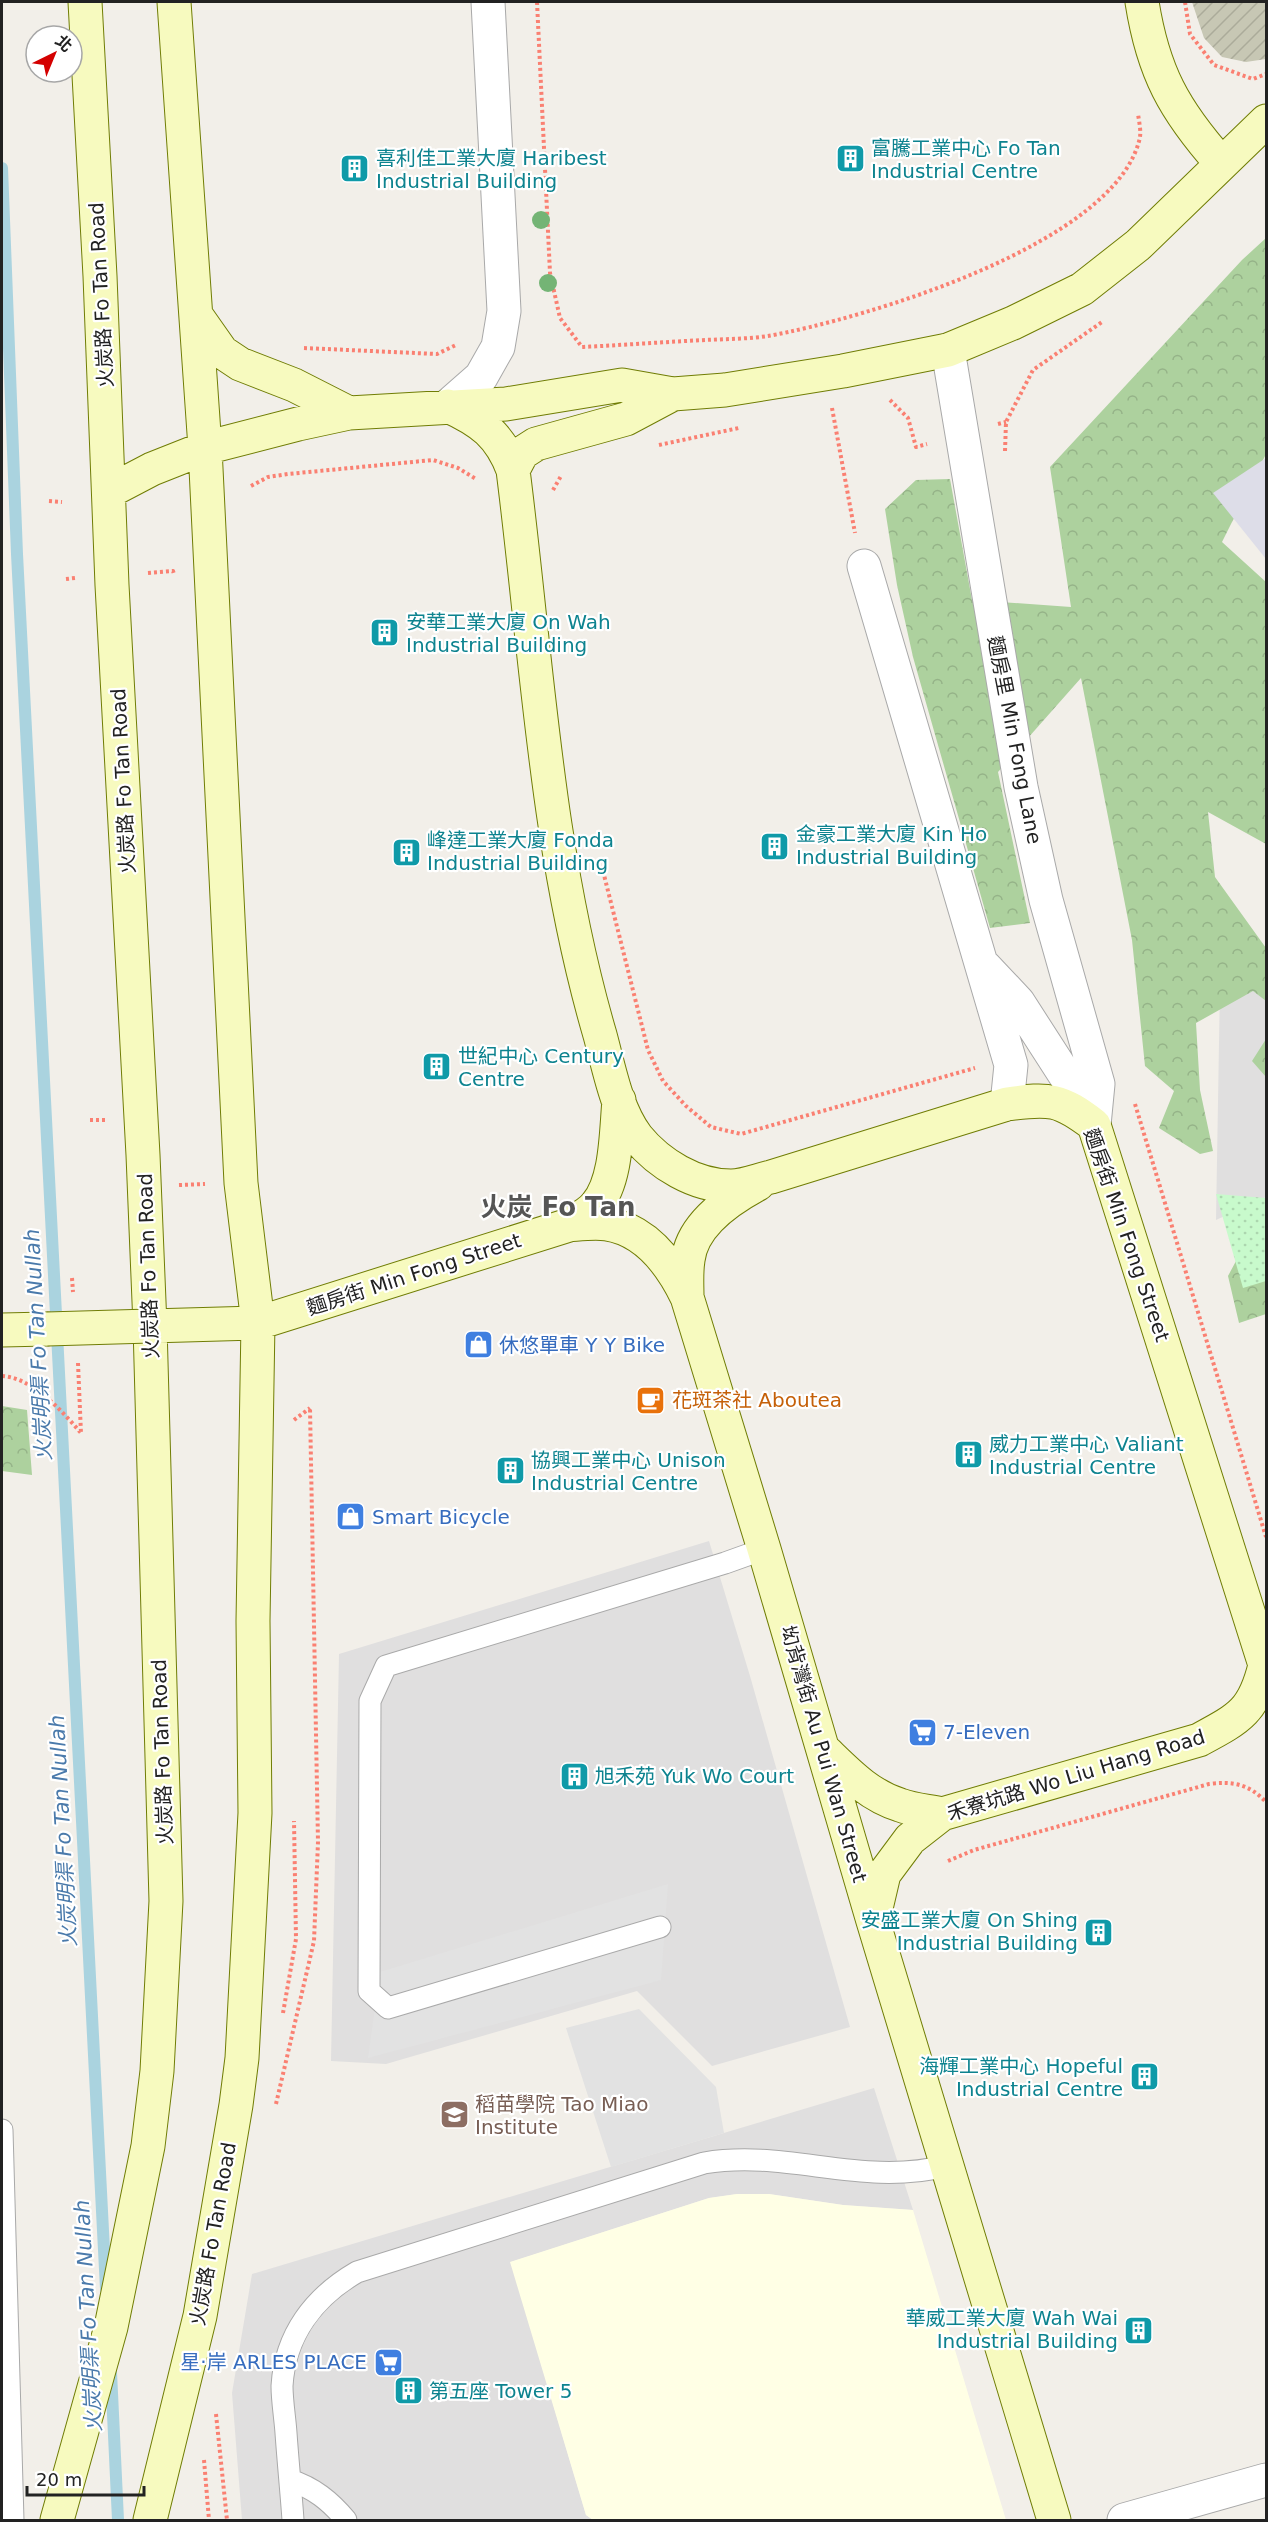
<svg xmlns="http://www.w3.org/2000/svg" width="1268" height="2522" viewBox="0 0 1268 2522" font-family="'DejaVu Sans','Noto Sans TC',sans-serif">
<style>
.residential{fill:#e0dfdf}
.education{fill:#ffffe5}
.construction{fill:url(#construction-furrows)}
.forest{fill:url(#forest-crowns)}
.park{fill:url(#park-dots)}
.parking{fill:#e2e2e2}
.plaza{fill:#dddde8}
.lines{fill:none;stroke-linecap:round;stroke-linejoin:round}
.stream{stroke:#aad3df;stroke-width:12}
.lane-casing{stroke:#a9a9a9;stroke-width:23}
.street-casing{stroke:#a9a9a9;stroke-width:35}
.secondary-casing{stroke:#707d05;stroke-width:35}
.path{stroke:#fa8072;stroke-width:4;stroke-dasharray:3 3;stroke-linecap:butt}
.lane{stroke:#fff;stroke-width:21}
.street{stroke:#fff;stroke-width:33}
.secondary{stroke:#f7fabf;stroke-width:33}
.secondary-bridge-casing{stroke:#707d05;stroke-width:35;stroke-linecap:butt}
.secondary-bridge{stroke:#f7fabf;stroke-width:33}
.tree{fill:#74b475}
.labels{text-anchor:middle;dominant-baseline:central;stroke-width:4.5;stroke-linejoin:round;paint-order:stroke}
.culture-label{font-size:20px;fill:#0d838f;stroke:#fff;text-anchor:start}
.street-label{font-size:20px;fill:#222;stroke:#fff}
.shop-label{font-size:20px;fill:#366cbe;stroke:#fff;text-anchor:start}
.food-label{font-size:20px;fill:#c56008;stroke:#fff;text-anchor:start}
.education-label{font-size:20px;fill:#785e54;stroke:#fff;text-anchor:start}
.water-label{font-size:21px;font-style:italic;fill:#4a7aab;stroke:#fff}
.district-label{font-size:26px;font-weight:bold;fill:#555;stroke:#fff}
</style>
<defs>
<pattern id="construction-furrows" width="10" height="10" patternUnits="userSpaceOnUse" patternTransform="scale(1.5)"><rect width="10" height="10" fill="#c7c7b4"/><path d="M-1 1l2-2M0 10L10 0M9 11l2-2" fill="none" stroke="#abab9a"/></pattern>
<pattern id="forest-crowns" width="20" height="18" patternUnits="userSpaceOnUse" patternTransform="scale(1.5)"><rect width="20" height="18" fill="#add19e"/><path d="M2 6a3 3 0 1 1 6 0M12 15a3 3 0 1 1 6 0" fill="none" stroke="#95b388"/></pattern>
<pattern id="park-dots" width="8" height="8" patternUnits="userSpaceOnUse" patternTransform="scale(1.5)"><rect width="8" height="8" fill="#c8facc"/><path d="M2 2h.1M6 6h.1" fill="none" stroke="#acd6af" stroke-width="1.8" stroke-linecap="round"/></pattern>
</defs>
<rect width="100%" height="100%" fill="#f2efe9"/>
<!-- residential -->
<path class="residential" d="M1220,984l46,4v209l-50,23z
M709,1541l41,135 100,351 -138,39 -75,-75 -251,73 -55,-3 8,-407z
M874,2088l39,122 -70,-5 -74,-11h-32l-28,4 -198,64 75,253 7,5h-351l-10,-127 20,-119z"/>
<!-- education -->
<path class="education" d="M737,2194h32l74,11 70,5 93,310h-413l-7,-5 -76,-253 199,-64z"/>
<!-- construction -->
<path class="construction" d="M1192,2h74v57l-20,3 -24,-5 -18,-19z"/>
<!-- forest -->
<path class="forest" d="M1266,238v216l-44,88 44,40v262l-58,-32 7,65 51,71v53l-13,-10 -57,32 4,67 13,61 -13,3 -41,-26 15,-37 -29,-25 -13,-126 -51,-262 -83,94 32,151 -40,5 -77,-271 -16,-72 -12,-76 31,-29 34,-1 22,121 99,7 -21,-140 192,-207z
M1266,1039v38l-14,-16z
M1266,1223v91l-27,9 -11,-47 23,-43z
M2,1406l25,4 5,65 -30,-4z"/>
<!-- park -->
<path class="park" d="M1216,1194l50,4v83l-23,7z"/>
<!-- parking -->
<path class="parking" d="M668,1884l-7,96 -293,78 12,-86z
M639,2009l77,78 8,46 -113,34 -45,-139z"/>
<!-- plaza -->
<path class="plaza" d="M1266,458v101l-53,-66z"/>
<g class="lines">
<!-- stream -->
<path class="stream" d="M2,168l15,386 89,1735
M111,2372l7,148"/>
<defs>
<path id="lane" d="M660,1927l-272,81 -19,-17 1,-290 16,-35 339,-103 39,-14
M2,2130l11,390
M290,2480c24,8 40,21 56,40
M293,2520c-2,-29 -5,-58 -7,-87 -1,-15 -4,-32 -4,-47 3,-51 32,-89 75,-114l347,-109c84,-14 156,24 242,3"/>
<path id="street" d="M948,350l73,437 25,113 52,184 -4,41
M448,406l33,-29 17,-30 6,-36 -16,-309
M864,566l147,499 -4,39
M985,967l33,35 56,87 20,36
M1124,2520l142,-40"/>
<path id="secondary" d="M1142,2c11,70 32,108 79,161
M196,315l26,37 18,12 54,21 55,28
M448,406c33,15 52,29 65,64 24,189 33,381 87,565 9,33 16,74 37,102 22,27 58,49 94,49 12,0 27,-6 40,-9l236,-73c43,-6 53,-5 87,21l171,540c-11,46 -25,53 -66,75l-257,74 -32,25 -26,35 -11,47
M513,470l9,-17 14,-9 90,-25 47,-25
M110,491l42,-22 53,-21 93,-24 51,-11 157,-9 116,-19 51,9 52,-4 118,-19 105,-21 65,-27 69,-34 56,-44 128,-124
M569,1225c12,-1 26,-3 38,-1 40,6 64,40 80,73l77,252 109,372 181,599
M687,1297c0,-12 -1,-25 1,-37 4,-36 42,-61 70,-76
M150,1326l108,-3 311,-98c9,-6 21,-12 27,-20 21,-24 20,-74 23,-105
M2,1330l45,-1
M823,1749c24,23 45,46 77,56 13,5 29,6 42,9
M57,2520l54,-193 37,-181 9,-75 9,-170 -16,-575 -7,-171 -31,-570 -12,-309 -15,-274
M150,2520l50,-204 36,-211 6,-47 13,-245 -2,-192 5,-298 -17,-140 -36,-735 -31,-446"/>
</defs>
<!-- lane casing -->
<use href="#lane" class="lane-casing"/>
<!-- street casing -->
<use href="#street" class="street-casing"/>
<!-- secondary casing -->
<use href="#secondary" class="secondary-casing"/>
<!-- path -->
<path class="path" d="M537,2l13,271 10,45 22,29c41,-2 82,-5 123,-7 21,-1 43,-1 63,-4 95,-17 350,-92 372,-199 1,-7 -1,-16 -2,-23
M1185,2l5,32 24,31 39,14 13,-5
M304,348l133,6 19,-9
M890,400l18,18 8,29 11,-3
M832,408l23,125
M998,424l8,-2
M659,445l80,-17
M1005,451l1,-29 27,-52 69,-48
M251,486l17,-9 20,-3 145,-14 25,8 18,11
M553,490l8,-14
M49,501l13,1
M148,573l25,-2 1,3
M66,579l9,-1
M603,871l45,179 15,31 23,25 25,21 30,7 234,-66
M1135,1104l131,433
M90,1120h15
M179,1185l26,-1
M72,1278l1,14
M78,1363l3,71
M2,1376c31,2 59,34 79,57
M294,1420l16,-12
M948,1861l26,-11 235,-66c24,-3 40,0 57,18
M283,2013l13,-74 -2,-118
M276,2104l38,-163 4,-99 -8,-434
M216,2414l11,106
M204,2460l5,60"/>
<!-- lane -->
<use href="#lane" class="lane"/>
<!-- street -->
<use href="#street" class="street"/>
<!-- secondary -->
<use href="#secondary" class="secondary"/>
<defs>
<path id="secondary-bridge" d="M47,1329l103,-3"/>
</defs>
<!-- secondary-bridge casing -->
<use href="#secondary-bridge" class="secondary-bridge-casing"/>
<!-- secondary-bridge -->
<use href="#secondary-bridge" class="secondary-bridge"/>
</g>
<!-- trees -->
<g class="tree">
<circle cx="541" cy="220" r="9"/>
<circle cx="548" cy="283" r="9"/>
</g>
<!-- icons -->
<defs>
<symbol id="building-square" viewBox="-11 -11 22 22"><rect x="-9" y="-9" width="18" height="18" rx="4" fill="#0f9aa8" stroke="#fff"/><path d="M-4-6H4V6H1V3H-1V6H-4ZM-2.5-4.3h1.7v1.8h-1.7ZM.8-4.3h1.7v1.8H.8ZM-2.5-1h1.7V.8h-1.7ZM.8-1h1.7V.8H.8Z" fill="#fff"/></symbol>
<symbol id="shop-square" viewBox="-11 -11 22 22"><rect x="-9" y="-9" width="18" height="18" rx="4" fill="#3f7fe0" stroke="#fff"/><path d="M-5-2.5h2.3a2.7 3.5 0 0 1 5.4 0H5L5.5 6h-11ZM-1.5-2.5h3a1.5 2.3 0 0 0-3 0Z" fill="#fff"/></symbol>
<symbol id="cafe-square" viewBox="-11 -11 22 22"><rect x="-9" y="-9" width="18" height="18" rx="4" fill="#e8710a" stroke="#fff"/><path d="M-5.5-4.5H6V0H3Q3 3.5 0 3.5H-2.5Q-5.5 3.5-5.5 0ZM3-3.2v2h1.7v-2ZM-6 4.5H4V6H-6Z" fill="#fff"/></symbol>
<symbol id="supermarket-square" viewBox="-11 -11 22 22"><rect x="-9" y="-9" width="18" height="18" rx="4" fill="#3f7fe0" stroke="#fff"/><path d="M-6-5.5h2.5l.6 2H6L4.5 2H-2.5L-4.4-4H-6ZM-1.5 3.2a1.3 1.3 0 1 0 .1 0ZM3 3.2a1.3 1.3 0 1 0 .1 0Z" fill="#fff"/></symbol>
<symbol id="university-square" viewBox="-11 -11 22 22"><rect x="-9" y="-9" width="18" height="18" rx="4" fill="#8d6e63" stroke="#fff"/><path d="M0-5L7-2L0 1L-7-2ZM-4 1L0 2.5L4 1V4Q0 6-4 4Z" fill="#fff"/></symbol>
</defs>
<g fill-rule="evenodd">
<use href="#building-square" x="834" y="142" width="33" height="33"/>
<use href="#building-square" x="338" y="152" width="33" height="33"/>
<use href="#building-square" x="368" y="616" width="33" height="33"/>
<use href="#building-square" x="758" y="830" width="33" height="33"/>
<use href="#building-square" x="390" y="836" width="33" height="33"/>
<use href="#building-square" x="420" y="1050" width="33" height="33"/>
<use href="#shop-square" x="462" y="1328" width="33" height="33"/>
<use href="#cafe-square" x="634" y="1384" width="33" height="33"/>
<use href="#building-square" x="952" y="1438" width="33" height="33"/>
<use href="#building-square" x="494" y="1454" width="33" height="33"/>
<use href="#shop-square" x="334" y="1500" width="33" height="33"/>
<use href="#supermarket-square" x="906" y="1716" width="33" height="33"/>
<use href="#building-square" x="558" y="1760" width="33" height="33"/>
<use href="#building-square" x="1082" y="1916" width="33" height="33"/>
<use href="#building-square" x="1128" y="2060" width="33" height="33"/>
<use href="#university-square" x="438" y="2098" width="33" height="33"/>
<use href="#building-square" x="1122" y="2314" width="33" height="33"/>
<use href="#supermarket-square" x="372" y="2346" width="33" height="33"/>
<use href="#building-square" x="392" y="2374" width="33" height="33"/>
</g>
<g class="labels">
<!-- culture labels -->
<g class="culture-label">
<text x="871" y="148">富騰工業中心 Fo Tan<tspan x="871" dy="23">Industrial Centre</tspan></text>
<text x="376" y="158">喜利佳工業大廈 Haribest<tspan x="376" dy="23">Industrial Building</tspan></text>
<text x="406" y="622">安華工業大廈 On Wah<tspan x="406" dy="23">Industrial Building</tspan></text>
<text x="796" y="834">金豪工業大廈 Kin Ho<tspan x="796" dy="23">Industrial Building</tspan></text>
<text x="427" y="840">峰達工業大廈 Fonda<tspan x="427" dy="23">Industrial Building</tspan></text>
<text x="458" y="1056">世紀中心 Century<tspan x="458" dy="23">Centre</tspan></text>
<text x="989" y="1444">威力工業中心 Valiant<tspan x="989" dy="23">Industrial Centre</tspan></text>
<text x="531" y="1460">協興工業中心 Unison<tspan x="531" dy="23">Industrial Centre</tspan></text>
<text x="595" y="1776">旭禾苑 Yuk Wo Court</text>
<text x="1078" y="1920" text-anchor="end">安盛工業大廈 On Shing<tspan x="1078" dy="23">Industrial Building</tspan></text>
<text x="1123" y="2066" text-anchor="end">海輝工業中心 Hopeful<tspan x="1123" dy="23">Industrial Centre</tspan></text>
<text x="1118" y="2318" text-anchor="end">華威工業大廈 Wah Wai<tspan x="1118" dy="23">Industrial Building</tspan></text>
<text x="429" y="2391">第五座 Tower 5</text>
</g>
<!-- street labels -->
<g class="street-label">
<text transform="translate(101 295) rotate(-93)">火炭路 Fo Tan Road</text>
<text transform="translate(1015 740) rotate(79)">麵房里 Min Fong Lane</text>
<text transform="translate(123 781) rotate(-93)">火炭路 Fo Tan Road</text>
<text transform="translate(1127 1235) rotate(71)">麵房街 Min Fong Street</text>
<text transform="translate(148 1266) rotate(-92)">火炭路 Fo Tan Road</text>
<text transform="translate(414 1274) rotate(-18)">麵房街 Min Fong Street</text>
<text transform="translate(162 1752) rotate(-92)">火炭路 Fo Tan Road</text>
<text transform="translate(824 1754) rotate(74)">㘭背灣街 Au Pui Wan Street</text>
<text transform="translate(1076 1775) rotate(-17)">禾寮坑路 Wo Liu Hang Road</text>
<text transform="translate(213 2234) rotate(-80)">火炭路 Fo Tan Road</text>
</g>
<!-- shop labels -->
<g class="shop-label">
<text x="499" y="1345">休悠單車 Y Y Bike</text>
<text x="372" y="1517">Smart Bicycle</text>
<text x="943" y="1732">7-Eleven</text>
<text x="367" y="2362" text-anchor="end">星·岸 ARLES PLACE</text>
</g>
<!-- food labels -->
<g class="food-label">
<text x="672" y="1400">花斑茶社 Aboutea</text>
</g>
<!-- education labels -->
<g class="education-label">
<text x="475" y="2104">稻苗學院 Tao Miao<tspan x="475" dy="23">Institute</tspan></text>
</g>
<!-- water labels -->
<g class="water-label">
<text transform="translate(38 1345) rotate(-93)">火炭明渠 Fo Tan Nullah</text>
<text transform="translate(63 1831) rotate(-93)">火炭明渠 Fo Tan Nullah</text>
<text transform="translate(88 2316) rotate(-93)">火炭明渠 Fo Tan Nullah</text>
</g>
<!-- district labels -->
<g class="district-label">
<text x="558" y="1207">火炭 Fo Tan</text>
</g>
</g>
<!-- border -->
<rect width="1268" height="2522" fill="none" stroke="#222222" stroke-width="6"/>
<!-- north arrow -->
<g transform="translate(54 54) rotate(43)"><circle r="28" fill="#ffffff" stroke="#a7a7a7" stroke-width="1.5"/>
<path d="M0-4.5L10 22L0 15L-10 22Z" fill="#d40000"/>
<text y="-9" font-size="16" font-weight="bold" text-anchor="middle" fill="#222222">北</text>
</g>
<!-- scale -->
<path d="M27 2486v9h117v-9" fill="none" stroke="#222222" stroke-width="3"/>
<text x="36" y="2486" font-size="18" fill="#222222" stroke="#ffffff" stroke-width="4.5" paint-order="stroke">20 m</text>
</svg>
